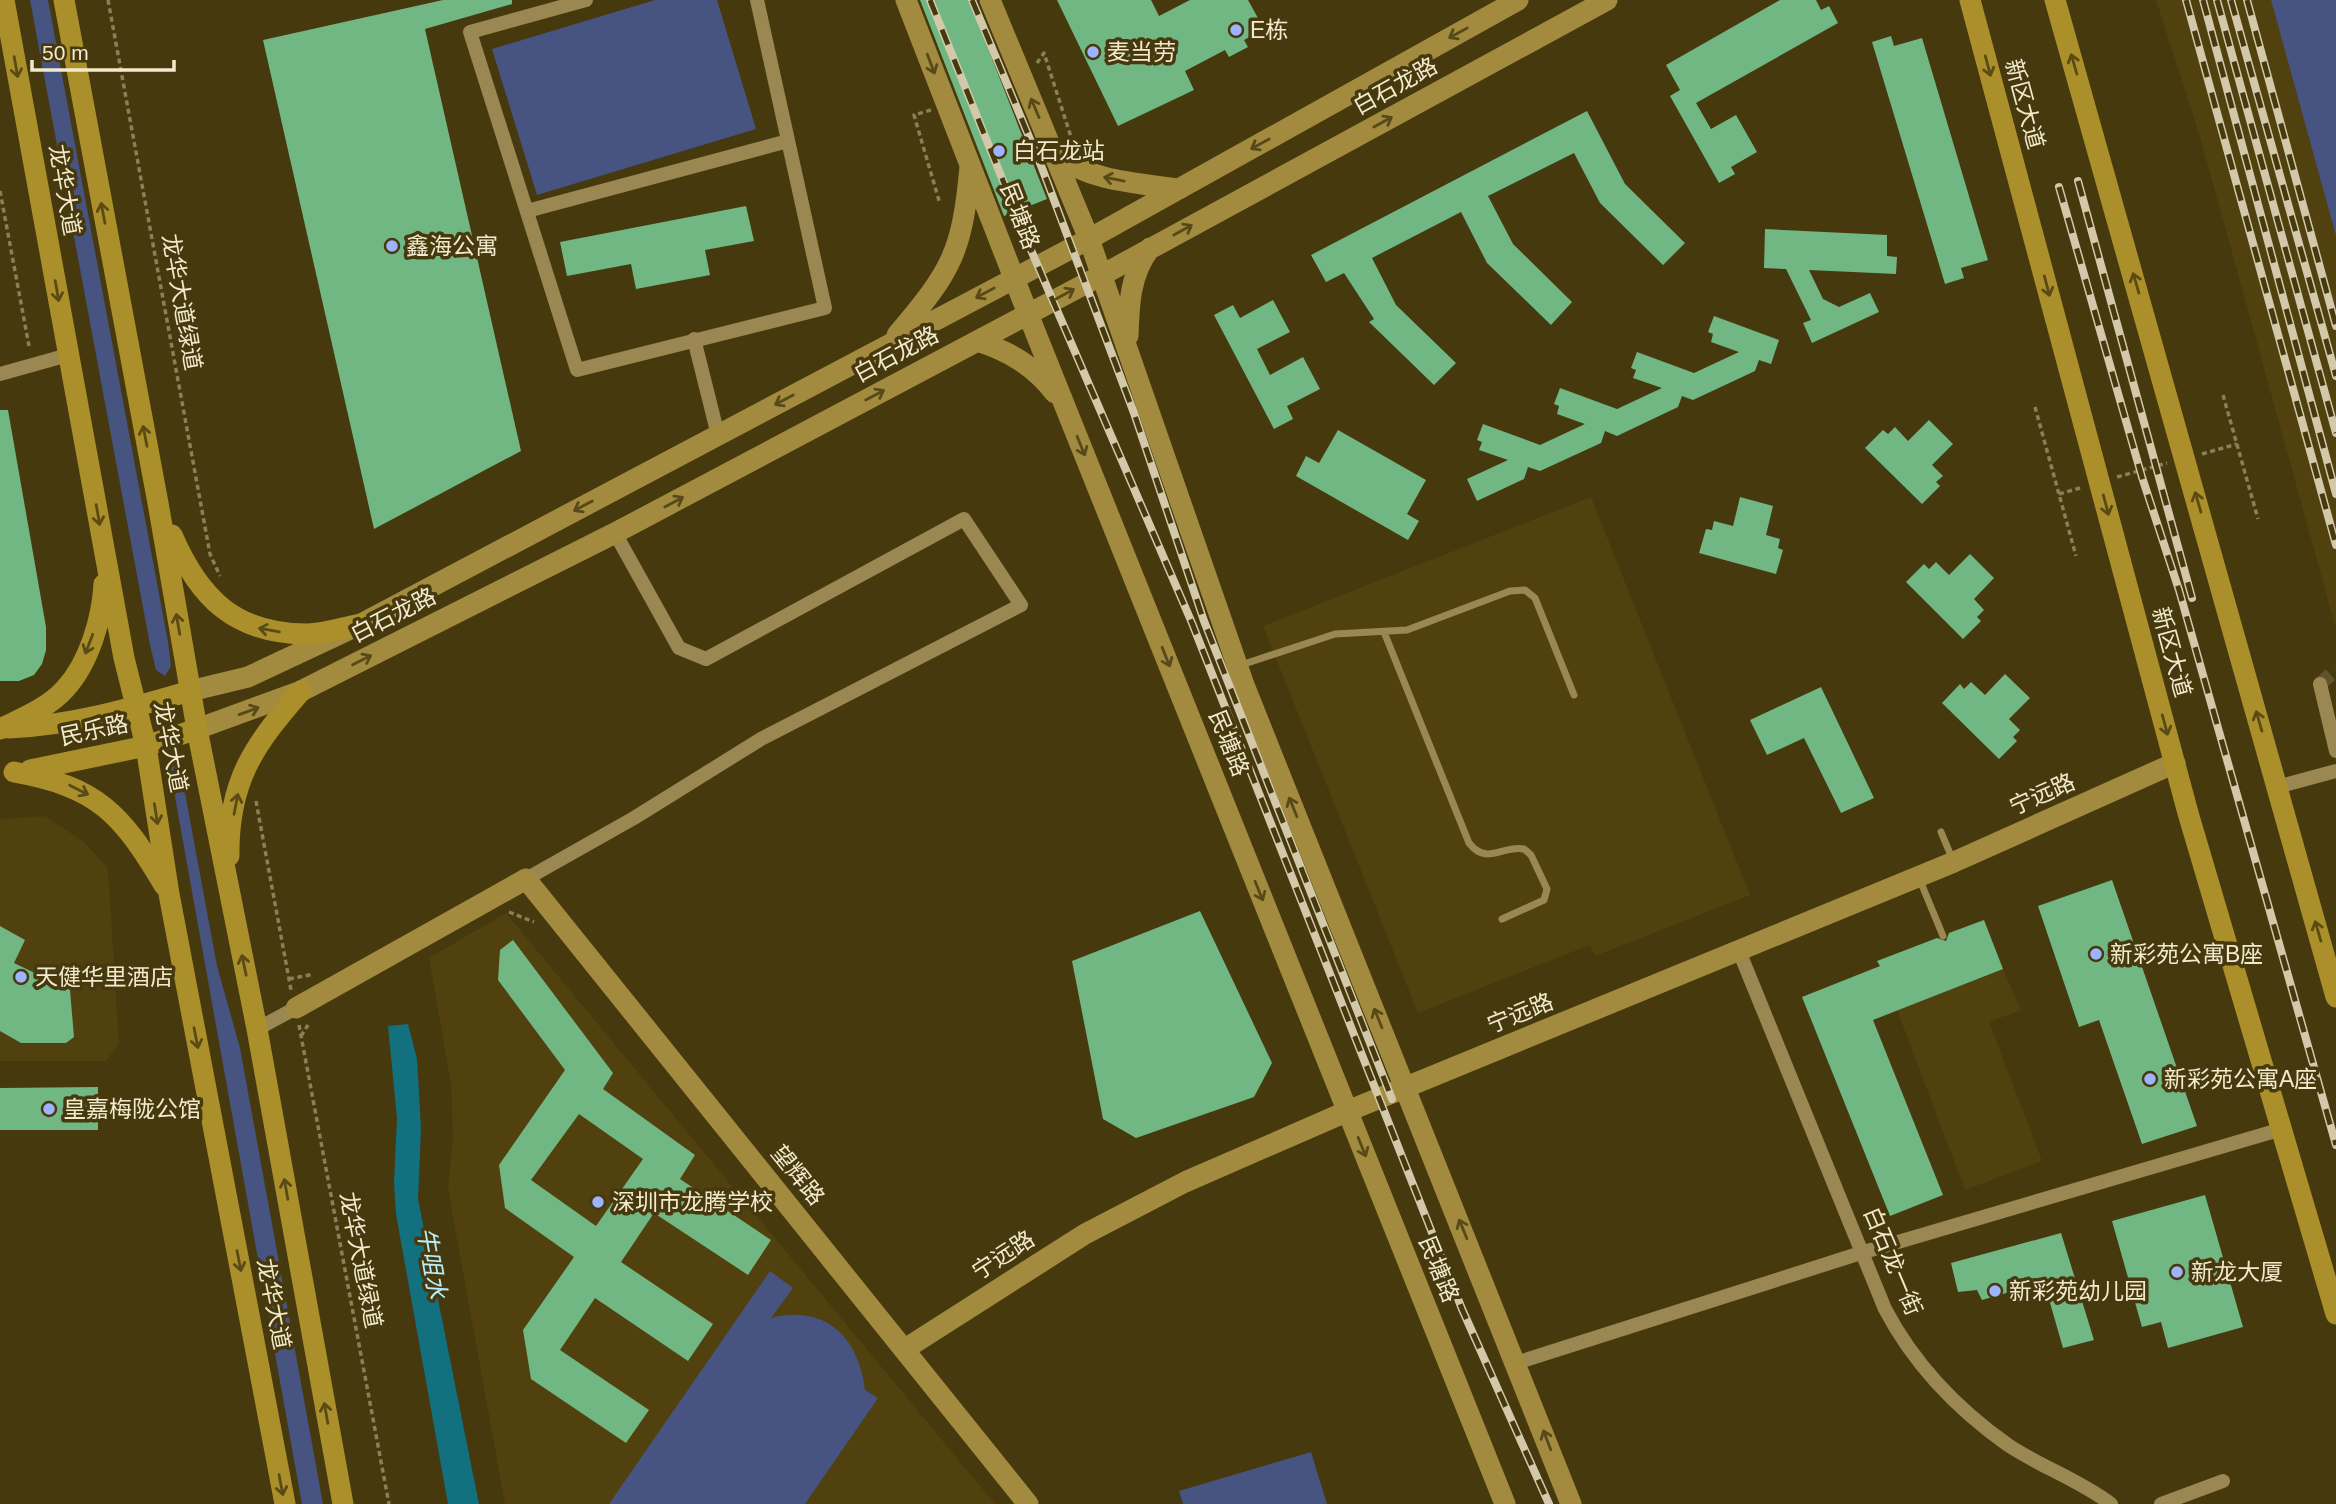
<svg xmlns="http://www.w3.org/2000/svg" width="2336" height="1504" viewBox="0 0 2336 1504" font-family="Helvetica,'Noto Sans SC',sans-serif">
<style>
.built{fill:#50410e}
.green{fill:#475381}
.water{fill:#12707f}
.building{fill:#71b783;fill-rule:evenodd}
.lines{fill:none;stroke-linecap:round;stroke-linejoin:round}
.street-tunnel{stroke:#60542b;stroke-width:14;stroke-dasharray:14 7;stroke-linecap:butt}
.path{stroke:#8a7f5a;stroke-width:3.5;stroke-dasharray:5 3.5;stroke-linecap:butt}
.lane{stroke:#9a8751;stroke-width:7}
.street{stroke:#9a8751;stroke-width:14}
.secondary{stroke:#a28b3e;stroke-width:21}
.primary{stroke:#ab8f2a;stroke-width:21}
.rail-casing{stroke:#d3c9aa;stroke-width:8}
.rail{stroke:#46390e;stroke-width:5;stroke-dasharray:16;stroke-linecap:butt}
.oneway{stroke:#584918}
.oneway2{stroke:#5a4a14}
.poi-dot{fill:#9eb3fd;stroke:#46390e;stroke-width:2.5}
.labels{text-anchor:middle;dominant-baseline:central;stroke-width:7;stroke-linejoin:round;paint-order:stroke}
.poi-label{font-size:23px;fill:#f3eace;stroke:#46390e;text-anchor:start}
.street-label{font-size:23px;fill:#f3eace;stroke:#46390e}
.water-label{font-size:24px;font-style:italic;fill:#bbedf8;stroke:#46390e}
</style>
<rect width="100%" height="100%" fill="#46390e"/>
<!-- built -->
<path class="built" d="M2156,0h115l65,236v393l-135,-489z
M1591,497l159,398 -155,61 -5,-11 -172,68 -155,-387z
M45,816l39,26 24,26 11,176 -13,17h-106v-242z
M506,913l489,591h-490l-57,-315 5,-53 -2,-52 -22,-126z
M2003,969l18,41 -32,12 53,139 -77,29 -68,-180z"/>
<!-- green -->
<path class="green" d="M30,0h18l120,642 3,24 -6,10 -9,-6 -6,-25z
M655,0h62l39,129 -219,66 -45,-146z
M2271,0h65v236z
M178,755l39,211 23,82 83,456h-21l-134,-746z
M770,1271l23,17 -22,30c55,-14 88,20 94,72l13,8 -73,106h-196z
M1311,1452l16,52h-144l-4,-13z"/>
<!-- water -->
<path class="water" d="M408,1024l9,35 4,70 -3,70 61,305h-31l-52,-290 -2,-31 3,-65 -9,-92z"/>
<!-- building -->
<path class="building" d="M443,0h69v4l-87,25 96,422 -147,78 -111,-489z
M920,0h49l78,199 -43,17z
M1057,0h94l8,16 31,-16h58l16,29 -20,11 4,7 -19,10 -4,-7 -40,21 9,19 -76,36z
M1780,0h36l5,10 8,-4 9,17 -142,80 15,26 25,-14 21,37 -26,15 4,7 -16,9 -49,-87 10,-6 -14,-25z
M1891,36l3,10 28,-8 66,222 -27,8 3,10 -19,6 -73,-242z
M1587,111l38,73 60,59 -22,22 -63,-62 -26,-50 -86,43 25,48 59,58 -21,23 -64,-62 -26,-51 -89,46 24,47 60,58 -22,22 -65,-63 5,-3 -30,-46 -18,9 -15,-27z
M746,206l8,35 -49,9 5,25 -74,14 -5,-25 -64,12 -7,-34z
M1765,229l122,6v21l10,1 -1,17 -87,-4 14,29 16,8 31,-14 9,19 -67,31 -9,-20 8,-3 -25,-51 -22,-1z
M1273,300l17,32 -33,17 13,26 33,-18 17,32 -33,17 6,13 -19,10 -60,-114 19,-10 7,13z
M1714,316l65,24 -8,24 -12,-4 -4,11 -62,29 -11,-4 -4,11 -61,29 -12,-5 -4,12 -61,28 -12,-4 -4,12 -47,22 -10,-22 41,-19 -29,-10 3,-8 -5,-2 6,-16 57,21 45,-21 -28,-10 2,-8 -5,-2 6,-16 57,21 45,-21 -29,-10 3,-8 -5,-2 6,-16 57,21 45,-21 -28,-10 2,-8 -5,-2z
M0,410h8l38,217v23l-4,14 -8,11 -15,6h-19z
M1929,420l24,24 -21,21 11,11 -7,6 4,4 -18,18 -57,-56 18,-18 5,4 7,-7 13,14z
M1338,430l88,50 -19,34 12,7 -11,19 -112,-64 10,-20 13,7z
M1740,497l33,9 -7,29 14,4 -2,9 5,2 -7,24 -77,-21 7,-24 6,1 2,-9 19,5z
M1970,554l24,24 -20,21 10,11 -7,7 4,4 -18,18 -57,-57 18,-18 5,5 7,-7 13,13z
M2005,674l25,24 -21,21 11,11 -7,7 4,4 -18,18 -57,-56 18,-19 4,5 7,-7 14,13z
M1821,687l53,111 -33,15 -37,-75 -37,17 -17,-35z
M2112,880l85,246 -55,18 -43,-124 -20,7 -41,-121z
M1200,911l72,152 -18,34 -118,41 -33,-19 -31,-158z
M1984,920l19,49 -130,51 70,175 -53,21 -88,-219 78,-31 -3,-5 60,-23 9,3 3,-8z
M0,926l25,14 -11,23 56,27 4,47 -8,6h-45l-21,-12z
M513,940l100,133 -10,16 92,66 -15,24 91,61 -23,35 -94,-62 -33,49 92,62 -25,37 -93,-63 -35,52 89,60 -23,33 -95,-64 -8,-49 51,-73 -69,-49 -6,-43 66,-95 -67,-90 2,-30zM579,1114l64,45 -47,67 -65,-46z
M98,1087v43h-98v-42z
M2205,1195l38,132 -75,21 -7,-26 -19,5 -30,-106z
M2061,1233l33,107 -31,8 -19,-66 -62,18 -5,-10 -19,2 -7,-29z"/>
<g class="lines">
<!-- street-tunnel -->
<path class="street-tunnel" d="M2320,684l16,-14"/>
<!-- path -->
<path class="path" d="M108,0l102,554 10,22
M1037,63l7,-10 28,87
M931,110l-17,5 26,89
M0,191l29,155
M2223,395l35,124
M2035,407l41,149
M2202,454l35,-10
M2117,477l50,-14
M2059,494l21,-6
M256,801l35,189
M509,912l25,10
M289,979l25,-5
M299,1025l90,479
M301,1036l7,-11"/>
<!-- lane -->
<path class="lane" d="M1384,632l85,211c18,23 33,2 55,6l7,6 16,34 -3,11 -42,19
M1238,666l97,-32 72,-4 103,-39 15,-1 10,8 39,97
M1941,832l11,26
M1919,878l24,58"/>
<!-- street -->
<path class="street" d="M586,0l-116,32 107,338 248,-62 -68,-308
M527,211l261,-70
M694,339l24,96
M0,374l68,-19
M2320,684l16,67
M2277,787l59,-16
M526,879l108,-61 127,-79 260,-134 -57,-86 -258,140 -27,-11 -64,-115
M1739,951l146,358c29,55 72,100 123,136 33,22 71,35 103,59
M257,1029l39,-21
M1516,1363l348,-111 418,-123
M2161,1504l62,-23"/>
<!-- secondary -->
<path class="secondary" d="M906,0l122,314 477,1190
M990,0l99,239 155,446 327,819
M1054,154c35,27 82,29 125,35
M897,335c55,-65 65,-82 73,-168
M1128,336c1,-32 2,-62 22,-88
M977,341c32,10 57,25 78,52
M190,691l58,-14 113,-53 728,-385 429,-239
M197,729l104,-38 314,-158 487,-258 505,-275
M296,1008l230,-129 502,625
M905,1349l180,-115 100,-52 163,-71 606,-249 221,-99"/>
<!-- primary -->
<path class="primary" d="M4,0l120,658 22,88 23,148 116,610
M64,0l94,503 39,226 60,300 86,475
M1970,0l218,813 148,501
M2055,0l281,997
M172,535c27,63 63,99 135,99 18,0 37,-7 54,-10
M9,728c61,-2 123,-20 181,-37
M0,729c22,-11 48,-21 65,-40 24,-26 37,-70 39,-105
M30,770l116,-24 51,-17
M14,772c84,15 107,41 150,113
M229,856c-1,-75 25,-111 72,-165"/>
<defs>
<path id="rail" d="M930,0l101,250 161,373 270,686 87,195
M972,0l70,168 92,245 70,208 188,478
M2186,0l150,545
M2203,0l133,494
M2217,0l119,433
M2231,0l105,376
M2247,0l89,326
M2078,181l114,417
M2059,187l83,290 37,113 157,555"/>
</defs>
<!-- rail casing -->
<use href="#rail" class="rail-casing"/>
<!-- rail -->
<use href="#rail" class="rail"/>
</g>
<!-- one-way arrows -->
<defs><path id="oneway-shaft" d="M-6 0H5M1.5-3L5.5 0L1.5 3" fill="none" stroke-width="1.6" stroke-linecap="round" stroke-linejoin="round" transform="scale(1.75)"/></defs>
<g class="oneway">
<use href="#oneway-shaft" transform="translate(1458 33) rotate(151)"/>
<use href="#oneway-shaft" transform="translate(931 64) rotate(69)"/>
<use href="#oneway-shaft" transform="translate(1035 108) rotate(-113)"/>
<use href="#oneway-shaft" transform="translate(1383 122) rotate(-29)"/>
<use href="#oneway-shaft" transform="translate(1260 144) rotate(151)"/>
<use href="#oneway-shaft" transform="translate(1114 179) rotate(-169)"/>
<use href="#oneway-shaft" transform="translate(1183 230) rotate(-29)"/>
<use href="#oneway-shaft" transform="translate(985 293) rotate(152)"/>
<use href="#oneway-shaft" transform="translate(1065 294) rotate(-28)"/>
<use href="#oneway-shaft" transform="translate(875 395) rotate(-28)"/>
<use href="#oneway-shaft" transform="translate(784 400) rotate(152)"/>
<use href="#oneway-shaft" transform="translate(1081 446) rotate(68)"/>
<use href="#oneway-shaft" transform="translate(674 502) rotate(-28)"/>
<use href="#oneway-shaft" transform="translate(583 506) rotate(152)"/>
<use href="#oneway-shaft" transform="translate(1166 657) rotate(68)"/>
<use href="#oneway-shaft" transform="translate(362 660) rotate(-27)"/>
<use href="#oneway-shaft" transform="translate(249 711) rotate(-20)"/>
<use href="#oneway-shaft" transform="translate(1293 807) rotate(-112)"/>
<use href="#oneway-shaft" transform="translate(1259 891) rotate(68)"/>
<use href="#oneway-shaft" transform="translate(1378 1018) rotate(-112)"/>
<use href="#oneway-shaft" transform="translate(1362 1147) rotate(68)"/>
<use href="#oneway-shaft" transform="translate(1463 1229) rotate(-112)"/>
<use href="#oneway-shaft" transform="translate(1547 1440) rotate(-111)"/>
</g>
<g class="oneway2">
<use href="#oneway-shaft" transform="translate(2074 64) rotate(-106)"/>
<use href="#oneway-shaft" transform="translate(1988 66) rotate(75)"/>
<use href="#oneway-shaft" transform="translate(16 67) rotate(80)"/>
<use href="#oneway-shaft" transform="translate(103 213) rotate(-101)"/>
<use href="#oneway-shaft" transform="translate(2136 283) rotate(-106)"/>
<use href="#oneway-shaft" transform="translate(2047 286) rotate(75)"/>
<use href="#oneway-shaft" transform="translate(57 291) rotate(80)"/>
<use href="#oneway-shaft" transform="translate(145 436) rotate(-101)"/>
<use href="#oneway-shaft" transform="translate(2198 502) rotate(-106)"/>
<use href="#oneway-shaft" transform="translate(2106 505) rotate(75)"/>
<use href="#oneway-shaft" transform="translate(98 515) rotate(80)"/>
<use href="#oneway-shaft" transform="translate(178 624) rotate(-100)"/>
<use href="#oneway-shaft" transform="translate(269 630) rotate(-170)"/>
<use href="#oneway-shaft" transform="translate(89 644) rotate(111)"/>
<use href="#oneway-shaft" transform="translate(2259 721) rotate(-106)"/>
<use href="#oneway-shaft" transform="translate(2165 725) rotate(75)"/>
<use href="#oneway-shaft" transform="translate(79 790) rotate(27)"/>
<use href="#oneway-shaft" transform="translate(236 804) rotate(-79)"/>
<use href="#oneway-shaft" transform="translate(156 814) rotate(81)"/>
<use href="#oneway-shaft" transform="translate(2318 931) rotate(-106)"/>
<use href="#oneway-shaft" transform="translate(244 965) rotate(-102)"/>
<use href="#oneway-shaft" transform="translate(196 1038) rotate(79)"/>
<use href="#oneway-shaft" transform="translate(286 1189) rotate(-100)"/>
<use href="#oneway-shaft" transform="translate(239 1261) rotate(79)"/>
<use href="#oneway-shaft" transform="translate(326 1413) rotate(-100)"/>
<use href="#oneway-shaft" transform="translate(281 1485) rotate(79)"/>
</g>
<!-- markers -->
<g class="poi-dot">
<circle cx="1236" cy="30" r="7"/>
<circle cx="1093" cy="52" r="7"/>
<circle cx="999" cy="151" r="7"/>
<circle cx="392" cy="246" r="7"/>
<circle cx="2096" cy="954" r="7"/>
<circle cx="21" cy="977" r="7"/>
<circle cx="2150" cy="1079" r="7"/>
<circle cx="49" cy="1109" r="7"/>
<circle cx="598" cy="1202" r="7"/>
<circle cx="2177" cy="1272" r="7"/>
<circle cx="1995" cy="1291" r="7"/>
</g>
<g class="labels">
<!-- poi labels -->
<g class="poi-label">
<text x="1250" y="30">E栋</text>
<text x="1107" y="52">麦当劳</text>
<text x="1013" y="151">白石龙站</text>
<text x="406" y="246">鑫海公寓</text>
<text x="2110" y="954">新彩苑公寓B座</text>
<text x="35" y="977">天健华里酒店</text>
<text x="2164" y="1079">新彩苑公寓A座</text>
<text x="63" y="1109">皇嘉梅陇公馆</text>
<text x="612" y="1202">深圳市龙腾学校</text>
<text x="2191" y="1272">新龙大厦</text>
<text x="2009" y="1291">新彩苑幼儿园</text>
</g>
<!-- street labels -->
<g class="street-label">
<text transform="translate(1395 86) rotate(-29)">白石龙路</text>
<text transform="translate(2025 104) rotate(75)">新区大道</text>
<text transform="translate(65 190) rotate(80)">龙华大道</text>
<text transform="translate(1020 216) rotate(69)">民塘路</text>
<text transform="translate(182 302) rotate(80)">龙华大道绿道</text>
<text transform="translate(896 354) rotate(-28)">白石龙路</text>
<text transform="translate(393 615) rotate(-27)">白石龙路</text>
<text transform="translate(2172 652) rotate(75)">新区大道</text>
<text transform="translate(94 730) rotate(-12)">民乐路</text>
<text transform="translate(1229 743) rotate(68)">民塘路</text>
<text transform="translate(171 747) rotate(79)">龙华大道</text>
<text transform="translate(2042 794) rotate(-24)">宁远路</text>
<text transform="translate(1520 1013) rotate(-22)">宁远路</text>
<text transform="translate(798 1175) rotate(51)">望辉路</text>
<text transform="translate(1003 1255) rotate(-33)">宁远路</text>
<text transform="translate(361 1260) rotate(79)">龙华大道绿道</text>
<text transform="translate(1893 1261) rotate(67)">白石龙一街</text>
<text transform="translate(1439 1269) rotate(68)">民塘路</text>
<text transform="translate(274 1304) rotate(79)">龙华大道</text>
</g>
<!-- water labels -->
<g class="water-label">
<text transform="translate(432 1263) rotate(80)">牛咀水</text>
</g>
</g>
<!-- scale -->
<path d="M32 60v10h142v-10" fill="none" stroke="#f3eace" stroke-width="3.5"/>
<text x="42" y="60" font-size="21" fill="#f3eace" stroke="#46390e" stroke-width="5" paint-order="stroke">50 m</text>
</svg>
